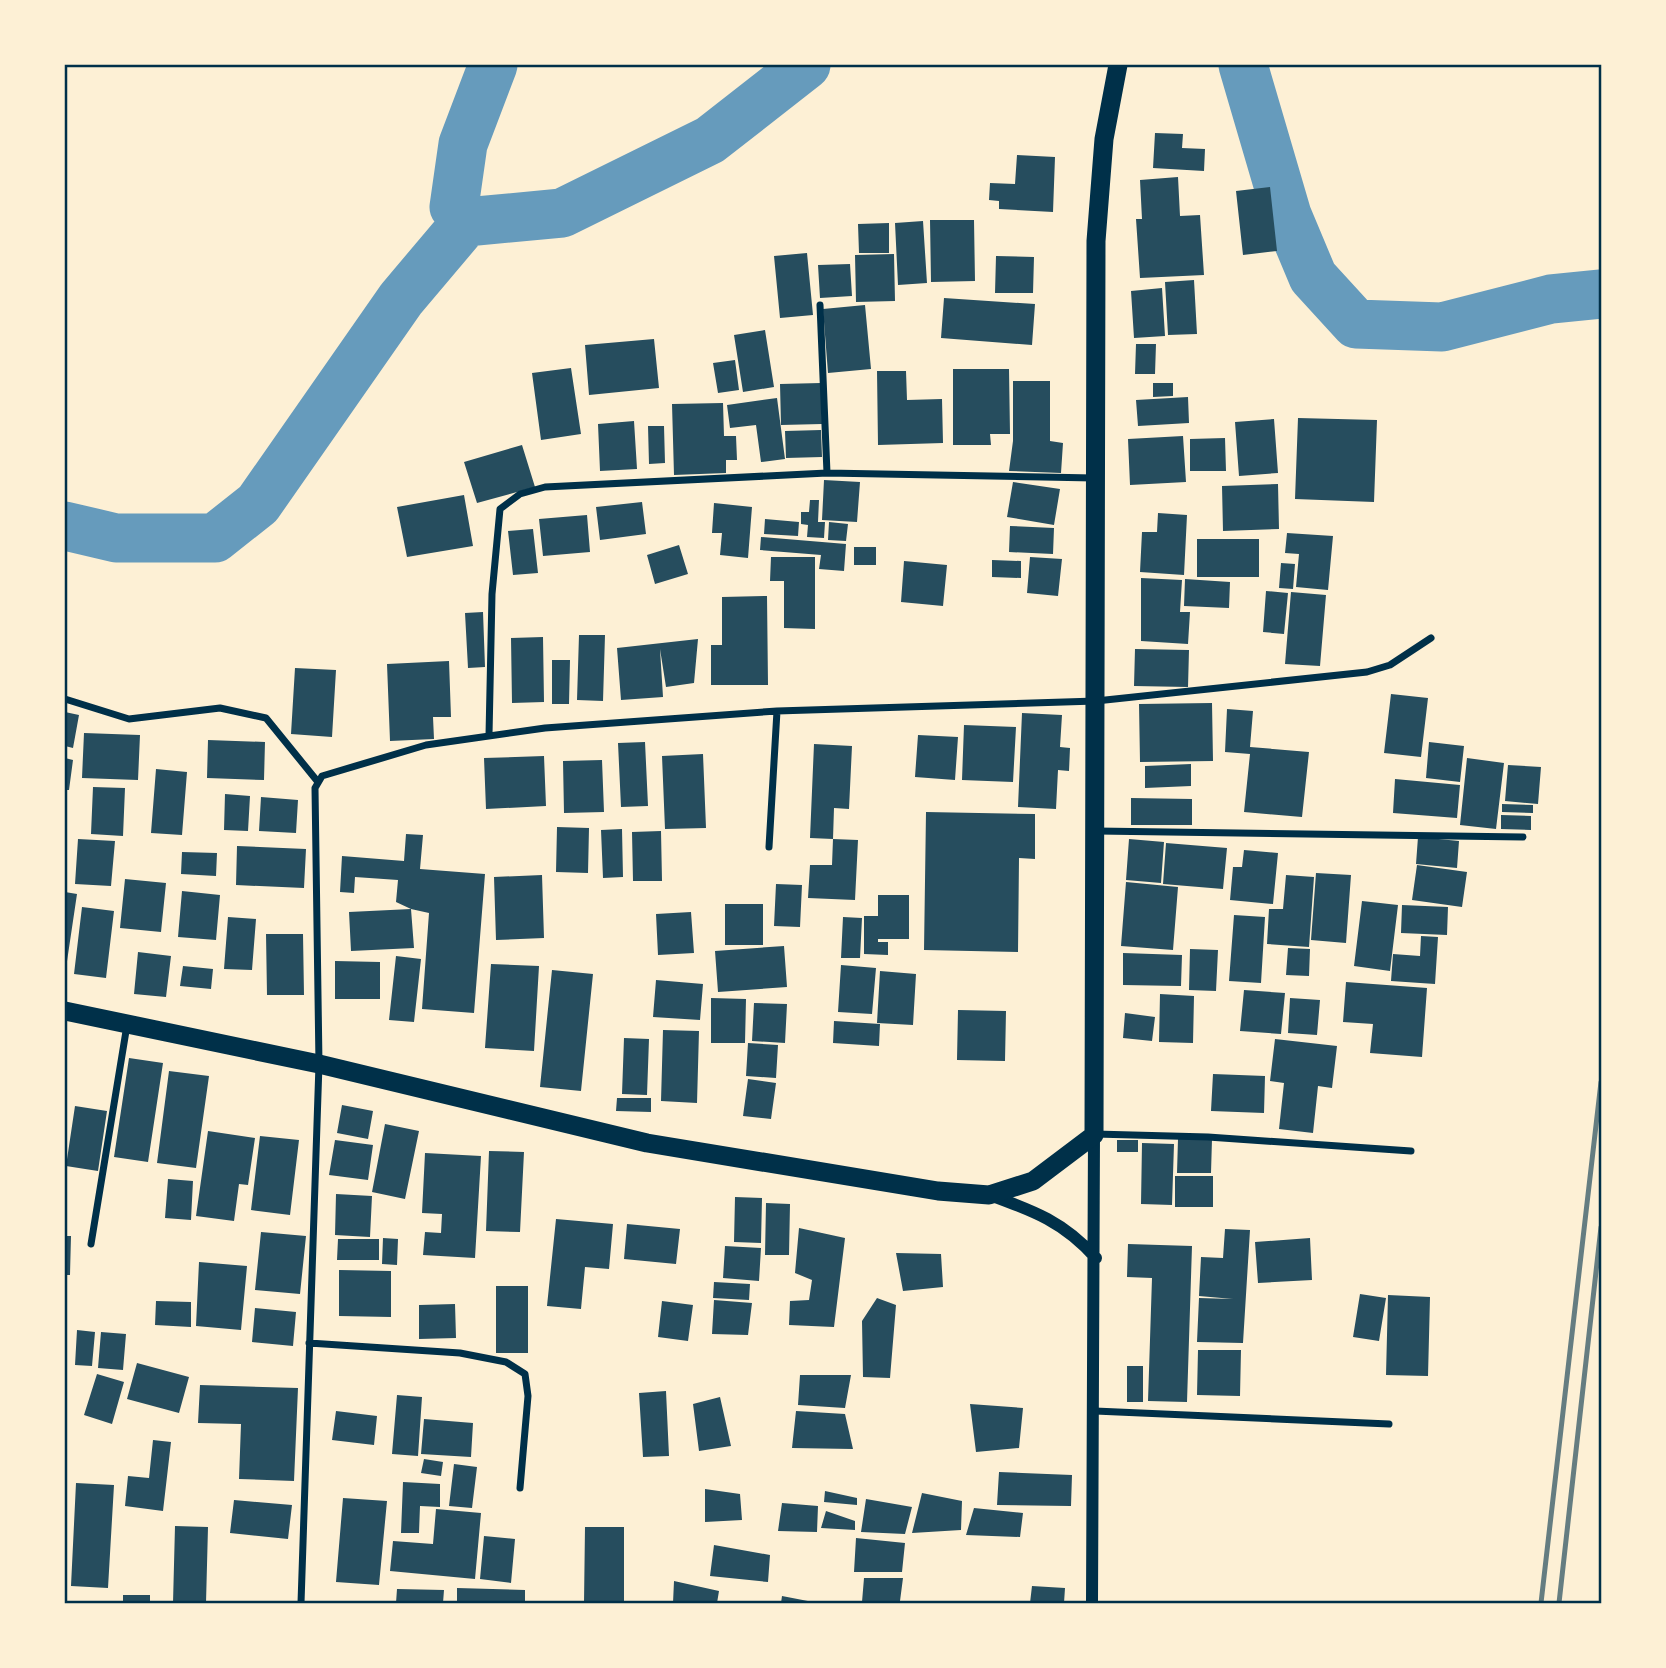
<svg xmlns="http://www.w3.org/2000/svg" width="1666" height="1668" viewBox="0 0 1666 1668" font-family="'Asap Condensed',sans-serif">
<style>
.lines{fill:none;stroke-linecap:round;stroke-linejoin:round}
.river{stroke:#669bbc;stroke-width:49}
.building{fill:#264d5e}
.minor{stroke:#003049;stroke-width:7}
.tertiary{stroke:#003049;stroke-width:12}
.trunk{stroke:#003049;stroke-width:19}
.rail{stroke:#657d81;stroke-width:5}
.neatline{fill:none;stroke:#003049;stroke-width:2.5}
</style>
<rect width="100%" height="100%" fill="#fdf0d5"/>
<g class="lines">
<!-- river -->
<path class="river" d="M1243,65l44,150 26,62 43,47 86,3 109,-28 50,-5
M466,222l-12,-15 9,-63 30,-79
M65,526l51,12h99l43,-34 143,-205 65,-77 96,-9 148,-73 96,-75"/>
</g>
<!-- building -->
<path class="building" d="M1155,133l28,1 -1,14 23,1 -1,22 -51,-3z
M1017,155l38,2 -2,55 -54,-3v-8l-10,-1 1,-17 25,1z
M1178,177l2,39 20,-1 4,60 -64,3 -4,-59h6l-2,-39z
M1270,187l7,64 -34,4 -7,-64z
M930,220h44l1,61 -44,1z
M923,221l4,62 -29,2 -3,-62z
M889,223v30h-30l-1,-29z
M807,253l6,62 -33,3 -6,-62z
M894,254l1,47 -39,1 -1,-47z
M996,256l38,1 -1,36h-38z
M850,264l2,32 -32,2 -2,-33z
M1194,280l3,54 -29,1 -3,-53z
M1162,288l3,48 -31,2 -3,-47z
M944,298l91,6 -3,41 -91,-7z
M865,305l6,64 -43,4 -5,-64z
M765,330l9,57 -31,5 -9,-57z
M654,339l5,49 -70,7 -4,-50z
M1136,344h20l-1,30h-20z
M735,360l4,30 -21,3 -5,-30z
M571,368l10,66 -40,6 -9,-67z
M953,369h56l1,65h-20l1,11h-38z
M877,371h29l1,29 35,-1 1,44 -65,2z
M1013,381h37v60l13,2 -2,30 -52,-2 4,-30z
M821,383l1,41 -41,1 -1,-41z
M1153,383h20v13l-20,1z
M1188,397l1,26 -51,3 -2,-26z
M777,398l8,61 -24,3 -5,-37 -26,3 -3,-23z
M723,403l1,33h12l1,24h-11v13l-52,2 -2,-71z
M1298,418l79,2 -3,82 -79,-3z
M1274,419l4,54 -39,3 -4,-54z
M634,421l3,48 -37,2 -2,-47z
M648,426h16l1,37 -16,1z
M821,430l1,27 -36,1 -1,-27z
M1183,436l3,46 -56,3 -2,-46z
M1225,438l1,33h-36v-32z
M522,445l13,42 -58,16 -13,-41z
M824,480l36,2 -3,40 -35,-2z
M1013,482l47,7 -6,36 -47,-8z
M1278,484l1,45 -56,2 -1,-45z
M464,495l9,51 -66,11 -10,-50z
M810,500h9l-1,22h7l-1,16 -17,-1 1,-12 -7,-1v-12h8z
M642,502l4,32 -46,6 -4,-33z
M714,503l38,4 -4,51 -28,-3 2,-22h-10z
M1158,513l29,2 -3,60 -44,-3 2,-40h15z
M587,515l3,37 -47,4 -4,-37z
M765,519l34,3 -1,14 -34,-2z
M829,522l19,2 -2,17 -18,-1z
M1010,526l44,2 -1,26 -44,-2z
M533,529l5,44 -25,2 -5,-44z
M1287,533l46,3 -5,54 -32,-3 3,-33 -14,-1z
M761,537l85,7 -2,27 -25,-2 2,-14 -61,-5z
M1197,539h62v38h-62z
M679,545l9,29 -33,10 -8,-29z
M854,547h22v18h-22z
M771,557h44v72l-31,-1v-47h-14z
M1030,557l32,2 -4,37 -31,-3z
M992,560l29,1v17l-29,-1z
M904,561l43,4 -4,41 -42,-4z
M1281,563l14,1 -2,25 -14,-1z
M1141,578l41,2 -2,32h10l-2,32 -47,-3z
M1185,579l45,3 -1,26 -45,-2z
M1266,591l22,2 -4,41 -21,-2z
M1291,592l35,3 -6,71 -35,-2z
M767,596l1,89h-57v-40h11v-48z
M483,612l2,55 -17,1 -3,-55z
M579,635h26l-2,66 -26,-1z
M543,637l1,65 -32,1 -1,-65z
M698,639l-4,44 -28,4 -6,-38 3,48 -42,3 -4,-52z
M1135,649l54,1 -1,37 -54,-1z
M552,660h18l-1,44h-17z
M449,661l2,56h-18l1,22 -44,2 -3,-77z
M295,668l41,2 -4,67 -41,-3z
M1391,694l37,4 -7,59 -37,-4z
M1212,703l1,58 -73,1 -1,-58z
M1227,709l26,2 -3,36 59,5 -7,65 -58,-5 6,-58 -25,-2z
M65,712l14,3 -6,33 -8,-2z
M1022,713l40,2 -2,32 10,1 -1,23 -11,-1 -2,39 -38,-2z
M964,725l52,2 -3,55 -51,-2z
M84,733l56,2 -2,45 -56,-2z
M918,735l40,2 -3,43 -40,-3z
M208,740l57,2 -1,38 -57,-2z
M645,742l3,64 -27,1 -3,-64z
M1429,742l35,4 -4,36 -34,-4z
M814,744l38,2 -3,63 -15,-1 -1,31 -23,-1z
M703,754l3,74 -41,1 -3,-73z
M544,756l2,50 -60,3 -2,-51z
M65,758l8,2 -4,30h-4z
M1467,758l37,5 -8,66 -36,-4z
M602,760l2,52 -40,1 -1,-52z
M1191,764v22l-46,2v-22z
M1508,765l33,2 -3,37 -33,-3z
M156,769l31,3 -5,63 -31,-2z
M1395,779l65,6 -3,33 -64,-5z
M93,787l32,1 -2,48 -32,-2z
M225,794l25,2 -2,35 -24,-1z
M261,797l37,3 -2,33 -37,-2z
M1131,798l61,1v26h-61z
M1502,804l31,1v8l-31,-1z
M926,812l109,2v45l-16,-1 -1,94 -94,-2z
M1501,815l30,1v14l-30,-1z
M557,827l32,1 -1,45 -32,-1z
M622,829l1,48 -20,1 -2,-48z
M661,831l1,50h-29l-1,-49z
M406,834l17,1 -3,34 65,5 -11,139 -52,-4 7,-96 -18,-4 3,39 -63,3 -2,-39 62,-3 -15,-7 2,-22 -43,-3 -1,16 -14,-1 2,-36 62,5z
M1418,837l41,4 -2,27 -41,-4z
M78,839l37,2 -4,45 -36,-2z
M833,839l25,1 -3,60 -47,-2 2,-33h22z
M1129,839l35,3 -3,41 -35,-3z
M1166,843l61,5 -4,41 -60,-5z
M237,846l69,3 -2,39 -68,-3z
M1244,850l34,3 -5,51 -43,-4 3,-33h9z
M182,852l35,1 -1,23 -35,-2z
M1417,865l50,7 -5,35 -50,-7z
M1316,873l35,2 -5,68 -35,-3z
M542,875l2,63 -48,2 -2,-63z
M1286,875l28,2 -5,70 -42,-3 2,-35h14z
M125,879l41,4 -5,49 -41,-4z
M1126,882l52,5 -5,63 -52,-4z
M776,884l26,1 -2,42 -26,-1z
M182,891l38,4 -4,45 -38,-3z
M65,892l12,2 -11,74 -1,-1z
M878,895h31v44h-31v3h10v13l-24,-1v-38h14z
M1362,901l36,4 -8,66 -36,-5z
M725,904h38v41h-38z
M1402,905l46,2 -1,28 -46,-2z
M82,907l32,4 -8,67 -32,-4z
M691,912l3,41 -36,2 -2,-41z
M1234,915l31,2 -4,66 -32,-2z
M228,917l28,2 -4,51 -28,-1z
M843,917l19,1 -2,40h-19z
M266,934h37l1,61h-37z
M1421,936l17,1 -3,47 -44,-3 2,-27 27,2z
M784,946l3,41 -69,5 -3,-41z
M1288,948l22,1 -1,27 -23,-1z
M1190,949l28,1 -2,41 -27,-1z
M138,952l33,4 -5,41 -32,-3z
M1123,953l59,2 -1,31 -58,-1z
M396,956l25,3 -7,63 -25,-2z
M335,961l45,1v37h-45z
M491,964l48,2 -5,85 -49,-3z
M841,965l35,3 -4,46 -34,-2z
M183,966l30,3 -2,20 -31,-3z
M552,970l41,4 -12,117 -41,-4z
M880,971l36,3 -3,51 -36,-2z
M656,980l47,4 -3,36 -47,-3z
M1346,982l81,6 -5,69 -52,-4 3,-29 -30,-2z
M1244,990l41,3 -4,41 -41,-3z
M1160,994l34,2 -1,47 -34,-1z
M711,998l35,1 -1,44h-34z
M1290,998l30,2 -3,35 -29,-2z
M754,1003l33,1 -2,39 -33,-2z
M958,1010l48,1 -1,50 -48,-1z
M1125,1013l30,4 -3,24 -29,-3z
M834,1021l46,3 -1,22 -46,-3z
M663,1030l36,1 -2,72 -36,-2z
M624,1038l25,1 -2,56 -25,-1z
M1275,1039l62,7 -5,42 -14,-2 -5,47 -34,-4 5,-46 -14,-2z
M748,1043l30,2 -2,33 -30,-2z
M129,1058l34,5 -15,99 -34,-5z
M169,1071l40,5 -13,92 -39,-5z
M1213,1074l52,2 -1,37 -53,-2z
M748,1079l28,4 -5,36 -28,-3z
M617,1098h34v14l-35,-1z
M342,1105l31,6 -5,28 -31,-6z
M75,1106l32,5 -9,60 -32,-5z
M385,1124l34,7 -14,68 -33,-7z
M208,1131l47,7 -7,47 -9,-1 -5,37 -38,-5z
M260,1136l39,4 -9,75 -39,-5z
M1178,1139h34l-1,34h-34z
M335,1140l38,5 -5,35 -39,-5z
M1117,1140h21v12h-21z
M1142,1143l32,1 -2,61 -31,-1z
M489,1151l35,1 -4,80 -34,-1z
M425,1153l56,3 -6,102 -52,-3 2,-23 16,1 1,-19 -20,-1z
M1175,1176h38v31h-38z
M168,1179l25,2 -2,39 -26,-2z
M336,1194l36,2 -2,41 -35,-2z
M735,1197l27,1 -1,45 -27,-1z
M766,1203l24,1 -1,51h-24z
M556,1219l57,5 -4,45 -24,-2 -4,42 -34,-3z
M627,1224l53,5 -4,35 -52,-5z
M799,1228l46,10 -11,89 -45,-2 1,-24 19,-1 3,-20 -17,-7z
M1225,1229l25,1 -7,113 -46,-1 2,-44 34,1 -34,-3 2,-39 22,1z
M261,1232l45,4 -6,58 -45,-4z
M65,1236h6l-1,39h-5z
M383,1238l15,1 -1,26 -15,-1z
M1310,1238l2,42 -54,3 -3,-41z
M338,1239h41v21h-42z
M1128,1244l64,2 -5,156 -39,-1 4,-123 -25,-1z
M725,1246l36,2 -2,33 -36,-3z
M896,1253l45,1 2,33 -40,4z
M199,1262l48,4 -6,64 -45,-4z
M339,1270l52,1v46l-52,-1z
M714,1282l36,2 -1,16 -36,-2z
M496,1286h32v67h-32z
M1360,1294l26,4 -7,43 -26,-4z
M1388,1295l42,2 -2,79 -42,-1z
M877,1298l19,7 -6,73 -27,-1 -1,-56z
M714,1300l38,3 -4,32 -36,-1z
M156,1301l35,1v25l-36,-2z
M662,1301l31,4 -5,36 -30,-4z
M455,1304l1,34 -37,1v-34z
M255,1308l41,4 -3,34 -41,-4z
M77,1330l18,2 -3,34 -17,-1z
M101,1332l25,2 -3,36 -25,-2z
M1198,1350h43l-1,46 -43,-1z
M137,1363l52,14 -10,36 -52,-14z
M1127,1366h16v36h-16z
M97,1374l27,8 -12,42 -28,-9z
M800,1375h51l-6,33 -47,-3z
M200,1385l98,3 -4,93 -55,-2 2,-55 -43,-1z
M666,1391l3,65 -26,1 -4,-64z
M397,1395l25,2 -4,59 -26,-2z
M720,1397l11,49 -32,5 -6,-47z
M970,1404l53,4 -4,40 -43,4z
M336,1411l41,5 -3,29 -42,-5z
M796,1411l49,3 8,35 -61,-1z
M424,1419l49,4 -2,34 -50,-3z
M153,1440l18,2 -8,69 -38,-5 3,-30 21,2z
M424,1459l19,3 -2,14 -20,-3z
M454,1464l23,3 -5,41 -23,-2z
M999,1472l73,3 -1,31 -74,-1z
M403,1482l37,2v23l-20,-1 -1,27h-18z
M76,1483l38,2 -6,103 -37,-2z
M705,1489l35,5 2,26 -37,2z
M825,1491l32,7v7l-33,-3z
M922,1493l40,8 -1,29 -49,3z
M343,1498l44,3 -8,84 -43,-3z
M866,1499l46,8 -7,27 -44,-2z
M234,1500l58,5 -4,34 -58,-6z
M782,1503l36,3 -1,26 -39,-1z
M974,1508l49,5 -3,24 -54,-2z
M436,1509l45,4 -6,66 -85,-8 3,-30 40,3z
M826,1511l29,10v9l-34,-2z
M175,1526l33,1 -2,76h-33z
M585,1527h39v76h-40z
M484,1536l31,3 -4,44 -31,-4z
M856,1538l49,5 -3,29h-48z
M714,1545l56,10 -2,27 -58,-6z
M864,1578h39l-3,23 -38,1z
M674,1581l45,10 -2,12h-44z
M1032,1586l33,2 -1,15h-34z
M457,1588l68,2v13h-68z
M397,1589l47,1 -1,13h-47z
M123,1595h27v8h-27z
M782,1596l31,6v1h-32z"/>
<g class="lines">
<!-- minor -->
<path class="minor" d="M820,305l7,168
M65,699l64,20 91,-11 46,10 52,64
M489,735l3,-141 8,-85 20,-15 25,-7 282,-14 267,5
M1097,831l426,6
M769,847l8,-136
M1095,1134l113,3 203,14
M91,1244l36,-219
M309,1343l151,10 46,9 19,12 3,22 -8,92
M1095,1411l294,13
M301,1603l18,-539 -4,-276 7,-12 104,-31 119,-17 232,-17 319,-10 271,-29 23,-7 41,-27"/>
<!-- tertiary -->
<path class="tertiary" d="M990,1195c44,16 74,27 106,63
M1092,1603l2,-468"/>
<!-- trunk -->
<path class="trunk" d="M65,1011l254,53 328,79 291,48 51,4 44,-14 61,-46 2,-894 8,-102 14,-74"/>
<!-- rail -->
<path class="rail" d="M1541,1603l60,-521
M1559,1603l42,-376"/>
</g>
<!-- border -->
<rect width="1666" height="1668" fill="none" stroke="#fdf0d5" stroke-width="133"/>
<rect x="66" y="66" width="1534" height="1536" class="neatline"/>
</svg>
